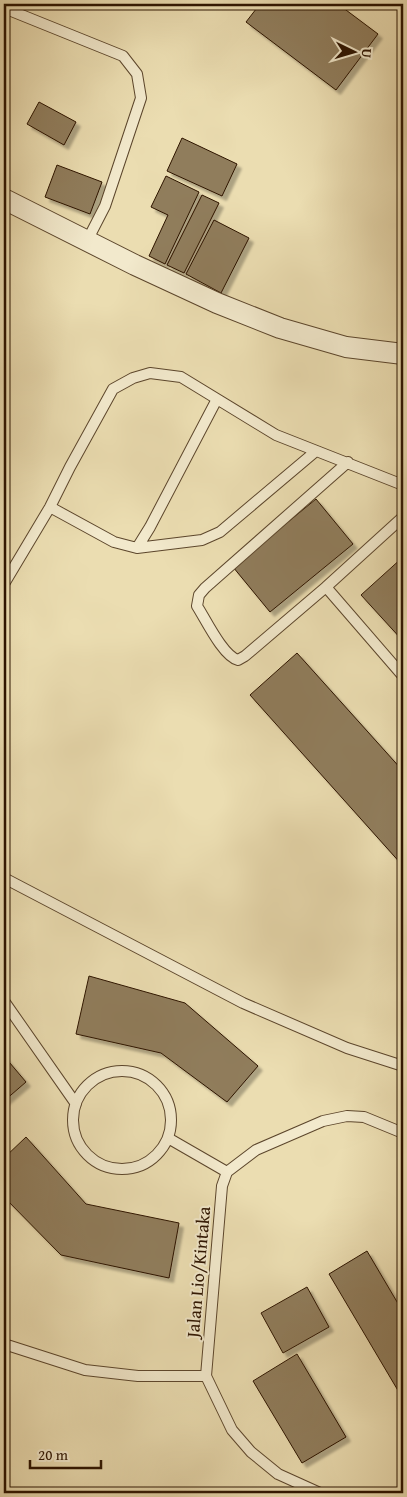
<svg xmlns="http://www.w3.org/2000/svg" width="407" height="1497" viewBox="0 0 407 1497" font-family="'Gentium Book Plus',serif">
<style>
.building{fill:#907d5c;stroke:#2d1400;filter:url(#shadow)}
.lines{fill:none;stroke-linecap:round;stroke-linejoin:round}
.service-casing{stroke:#5c462c;stroke-width:12}
.minor-casing{stroke:#5c462c;stroke-width:22}
.service{stroke:#f2e9cc;stroke-width:10}
.minor{stroke:#f2e9cc;stroke-width:20}
.labels{text-anchor:middle;dominant-baseline:central;stroke-width:4;stroke-linejoin:round;paint-order:stroke}
.street-label{font-size:18px;fill:#2d1400;stroke:#f2e9cc}
</style>
<defs>
<filter id="shadow"><feDropShadow dx="4.5" dy="4.5" stdDeviation="1" flood-color="#0004"/></filter>
</defs>
<rect width="100%" height="100%" fill="#ebddb1"/>
<filter id="stains"><feTurbulence type="fractalNoise" baseFrequency=".004" numOctaves="4"/><feColorMatrix values="0 0 0 0 .2 0 0 0 0 .09 0 0 0 0 .02 0 0 0 .5 -.17"/></filter>
<radialGradient id="worn" r=".72"><stop offset=".6" stop-color="#630" stop-opacity="0"/><stop offset="1" stop-color="#630" stop-opacity=".3"/></radialGradient>
<!-- building -->
<path class="building" d="M260,4h78l40,30 -42,56 -90,-68z
M39,102l37,20 -12,23 -37,-21z
M182,138l55,26 -15,32 -55,-25z
M57,165l45,17 -12,32 -45,-17z
M166,176l33,16 -34,72 -16,-8 19,-41 -17,-8z
M202,195l17,8 -35,70 -17,-8z
M214,220l35,18 -28,55 -35,-19z
M316,499l37,45 -83,68 -37,-45z
M403,557v84l-42,-46z
M297,653l106,118v95l-153,-171z
M89,976l96,27 73,63 -31,36 -66,-49 -85,-19z
M4,1056l22,26 -22,19z
M26,1137l60,67 93,19 -10,55 -108,-23 -57,-58v-39z
M367,1251l36,61v87l-74,-125z
M307,1287l22,40 -46,26 -22,-40z
M297,1354l49,83 -44,26 -49,-82z"/>
<g class="lines">
<defs>
<path id="service" d="M4,8l119,48 14,18 4,24 -36,108 -18,35
M50,507l64,35 23,6 13,-21 67,-128
M403,517l-77,70 77,89
M137,548l65,-8 18,-8 96,-81
M4,584l46,-77 20,-40 43,-78 20,-11 17,-5 31,4 95,58 127,50
M326,587l-81,69 -7,4c-15,-4 -32,-40 -41,-54l2,-11 6,-7 143,-126
M4,878l239,125 104,45 56,18
M4,1001l72,103
M73 1120a49 49 0 1 1 98 0a49 49 0 1 1-98 0Z
M168,1138l59,34
M4,1344l81,26 53,6h68l26,54 19,22 27,22 42,19
M206,1376l16,-190 5,-14 29,-22 67,-29 24,-5 17,1 39,16"/>
<path id="minor" d="M4,199l131,66 82,38 63,25 66,19 57,7"/>
</defs>
<!-- service casing -->
<use href="#service" class="service-casing"/>
<!-- minor casing -->
<use href="#minor" class="minor-casing"/>
<!-- service -->
<use href="#service" class="service"/>
<!-- minor -->
<use href="#minor" class="minor"/>
</g>
<g class="labels">
<!-- street labels -->
<g class="street-label">
<text transform="translate(198 1272) rotate(-85)">Jalan Lio/Kintaka</text>
</g>
</g>
<!-- margin -->
<rect width="407" height="1497" fill="none" stroke="#ebddb1" stroke-width="20"/>
<rect x="5" y="5" width="397" height="1487" fill="none" stroke="#2d1400" stroke-width="2.5"/>
<rect x="10" y="10" width="387" height="1477" fill="none" stroke="#2d1400"/>
<!-- north arrow -->
<g transform="translate(354 52) rotate(95)" stroke="#f2e9cc" stroke-width="4" paint-order="stroke">
<path d="M0-4L9 19L0 12L-9 19Z" fill="#2d1400"/>
<text y="-8" font-size="14" font-weight="bold" text-anchor="middle" fill="#2d1400">U</text>
</g>
<!-- scale -->
<path d="M30 1460v8h71v-8" fill="none" stroke="#2d1400" stroke-width="2.5"/>
<text x="38" y="1460" font-size="15" fill="#2d1400" stroke="#f2e9cc" stroke-width="4" paint-order="stroke">20 m</text>
<rect width="100%" height="100%" filter="url(#stains)"/>
<rect width="100%" height="100%" fill="url(#worn)"/>
</svg>
